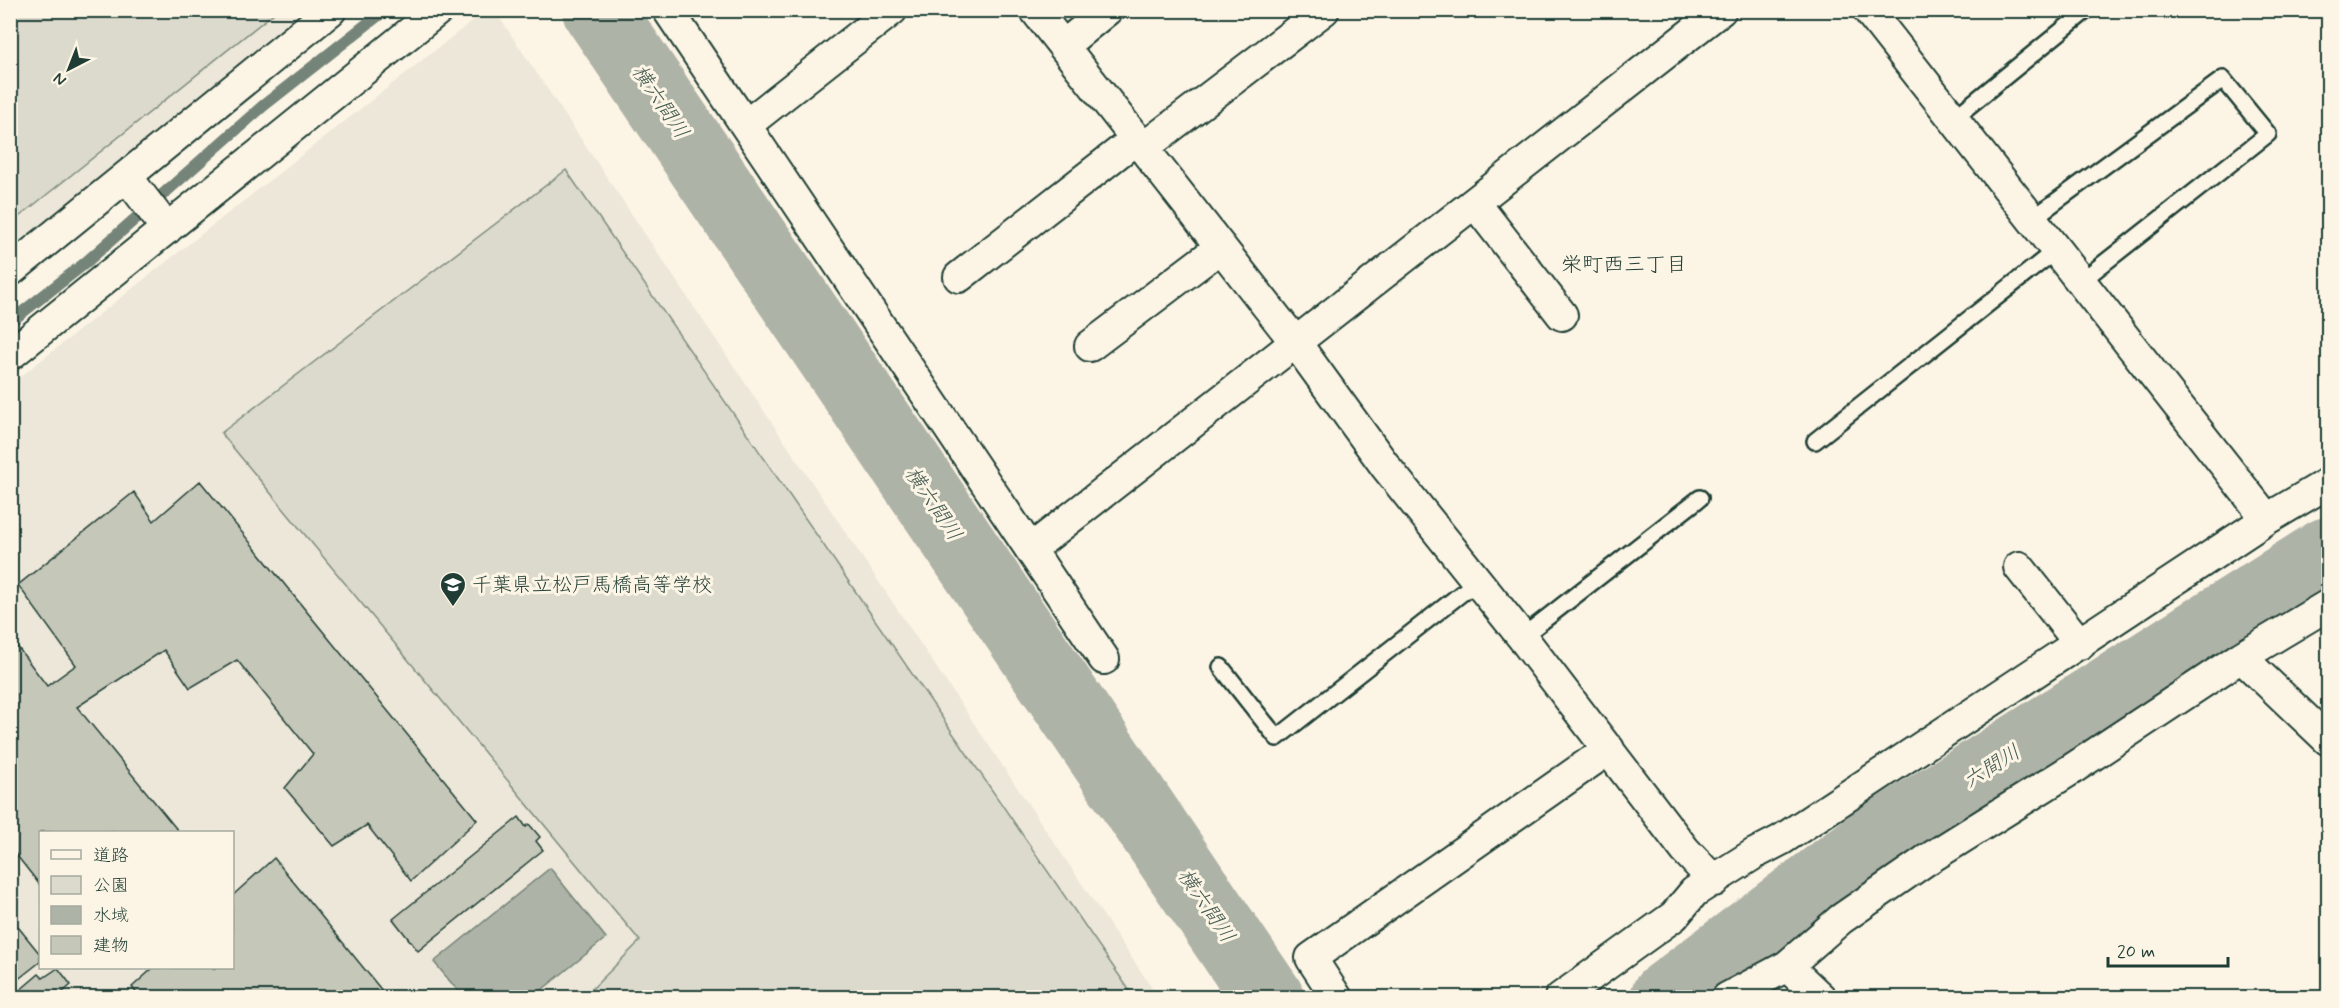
<svg xmlns="http://www.w3.org/2000/svg" width="2339" height="1008" viewBox="0 0 2339 1008" font-family="Mynerve,'Klee One',sans-serif">
<style>
.built{fill:#ece7d8;fill-rule:evenodd}
.green{fill:#dcdacc;stroke:#7e8c80;stroke-width:1.5}
.water{fill:#aeb3a7;stroke:#758479;stroke-width:1.5}
.lines{fill:none;stroke-linecap:round;stroke-linejoin:round}
.stream{stroke:#758479;stroke-width:12}
.river{stroke:#aeb3a7;stroke-width:72}
.building{fill:#c5c7b9;stroke:#1f3d34;stroke-width:1.5}
.lane-casing{stroke:#1f3d34;stroke-width:20}
.street-casing{stroke:#1f3d34;stroke-width:34}
.lane{stroke:#fcf5e5;stroke-width:15}
.street{stroke:#fcf5e5;stroke-width:30}
.labels{text-anchor:middle;dominant-baseline:central;stroke-width:6;stroke-linejoin:round;paint-order:stroke}
.poi-label{font-size:20px;fill:#1f3d34;stroke:#fcf5e5;text-anchor:start}
.water-label{font-size:21px;font-style:italic;fill:#435a51;stroke:#fcf5e5}
.neighbourhood-label{font-size:21px;fill:#1f3d34;stroke:#fcf5e5}
</style>
<rect width="100%" height="100%" fill="#fcf5e5"/>
<filter id="ink" filterUnits="userSpaceOnUse"><feTurbulence type="fractalNoise" baseFrequency=".0167" numOctaves="2"/><feDisplacementMap in="SourceGraphic" scale="12" xChannelSelector="R" yChannelSelector="G"/><feConvolveMatrix kernelMatrix="1 2 1 2 8 2 1 2 1" color-interpolation-filters="sRGB"/></filter>
<g filter="url(#ink)">
<!-- built -->
<path class="built" d="M492,10l3,1 663,986 -1147,1v-614l465,-366zM40,832h192v136h-192z
M11,11h288l2,9 -290,230z"/>
<!-- green -->
<path class="green" d="M272,11l2,2 -259,207 -4,-6v-203z
M566,170l568,827h-550l56,-56 -419,-508z"/>
<!-- water -->
<path class="water" d="M550,868l56,70 -73,59h-70l-29,-35z"/>
<g class="lines">
<!-- stream -->
<path class="stream" d="M10,322l74,-58 179,-158 122,-96"/>
<!-- river -->
<path class="river" d="M598,10l670,988
M1666,998l209,-157 453,-288"/>
</g>
<!-- building -->
<path class="building" d="M200,481l277,339 -66,61 -44,-56 -33,21 -49,-58 28,-34 -76,-94 -47,28 -26,-38 -87,57 102,125h-139v53l-30,-38v-210l37,49 29,-21 -58,-80 116,-93 20,29z
M519,817l7,10 3,-3 11,13 -4,4 7,9 -125,101 -25,-32z
M274,858l114,140h-248l-8,-11 21,-19h79v-72z
M10,917l30,37v8l-28,22 -2,-2z
M58,968l13,17 -15,13h-31l-6,-7 20,-17 4,4z"/>
<g class="lines">
<defs>
<path id="lane" d="M1953,119l134,-109
M2032,219l191,-140 45,55 -188,148
M1815,441l241,-191
M1522,637l178,-139
M1221,667l56,71 199,-156"/>
<path id="street" d="M668,10l436,649
M1035,10l261,333 90,124 136,170 163,213 29,31
M1868,10l399,509
M1063,46l44,-36
M746,125l146,-115
M1143,148l181,-138
M127,177l40,52
M1475,203l87,112
M10,271l321,-261
M959,277l177,-138
M1090,346l131,-99
M10,355l428,-345
M1031,549l690,-539
M2019,567l61,77
M2241,657l87,83
M1787,966l34,32
M1337,998l-26,-40 298,-209
M1560,998l114,-82 20,-24 60,-38 27,-14 486,-321 61,-36
M1727,998l60,-32 54,-47 84,-58 147,-92 169,-112 87,-52"/>
</defs>
<!-- lane casing -->
<use href="#lane" class="lane-casing"/>
<!-- street casing -->
<use href="#street" class="street-casing"/>
<!-- lane -->
<use href="#lane" class="lane"/>
<!-- street -->
<use href="#street" class="street"/>
</g>
</g>
<!-- icons -->
<defs>
<symbol id="school-pin" viewBox="-11 -11 22 30"><path d="M0 17L-7.5 6A9.5 9.5 0 1 1 7.5 6Z" fill="#1f3d34" stroke="#fcf5e5"/><path d="M0-5L7-2L0 1L-7-2ZM-4 1L0 2.5L4 1V4Q0 6-4 4Z" fill="#fff"/></symbol>
</defs>
<g fill-rule="evenodd">
<use href="#school-pin" x="438" y="570" width="30" height="40"/>
</g>
<g class="labels">
<!-- poi labels -->
<g class="poi-label">
<text x="472" y="585">千葉県立松戸馬橋高等学校</text>
</g>
<!-- water labels -->
<g class="water-label">
<text transform="translate(660 102) rotate(56)">横六間川</text>
<text transform="translate(933 504) rotate(56)">横六間川</text>
<text transform="translate(1992 767) rotate(-32)">六間川</text>
<text transform="translate(1206 906) rotate(56)">横六間川</text>
</g>
<!-- neighbourhood labels -->
<g class="neighbourhood-label">
<text x="1624" y="265">栄町西三丁目</text>
</g>
</g>
<!-- margin -->
<rect width="2339" height="1008" fill="none" stroke="#fcf5e5" stroke-width="36"/>
<rect x="18" y="18" width="2303" height="972" fill="none" stroke="#1f3d34" stroke-width="2" filter="url(#ink)"/>
<!-- legend -->
<rect x="39" y="831" width="195" height="138" fill="#fcf5e5" stroke="#a4ab9e" stroke-width="1.5"/>
<rect x="51" y="850" width="30" height="9" fill="#fcf5e5" stroke="#a4ab9e" stroke-width="1.5"/>
<text x="93" y="861" font-size="18" fill="#1f3d34">道路</text>
<rect x="51" y="876" width="30" height="18" fill="#dcdacc" stroke="#a4ab9e" stroke-width="1.5"/>
<text x="93" y="891" font-size="18" fill="#1f3d34">公園</text>
<rect x="51" y="906" width="30" height="18" fill="#aeb3a7" stroke="#a4ab9e" stroke-width="1.5"/>
<text x="93" y="921" font-size="18" fill="#1f3d34">水域</text>
<rect x="51" y="936" width="30" height="18" fill="#c5c7b9" stroke="#a4ab9e" stroke-width="1.5"/>
<text x="93" y="951" font-size="18" fill="#1f3d34">建物</text>
<!-- north arrow -->
<g transform="translate(69 69) rotate(222)" stroke="#fcf5e5" stroke-width="4.5" paint-order="stroke">
<path d="M0-4.5L10 22L0 15L-10 22Z" fill="#1f3d34"/>
<text y="-9" font-size="16" font-weight="bold" text-anchor="middle" fill="#1f3d34">N</text>
</g>
<!-- scale -->
<path d="M2108 957v9h120v-9" fill="none" stroke="#1f3d34" stroke-width="3"/>
<text x="2117" y="957" font-size="18" fill="#1f3d34" stroke="#fcf5e5" stroke-width="4.5" paint-order="stroke">20 m</text>
</svg>
